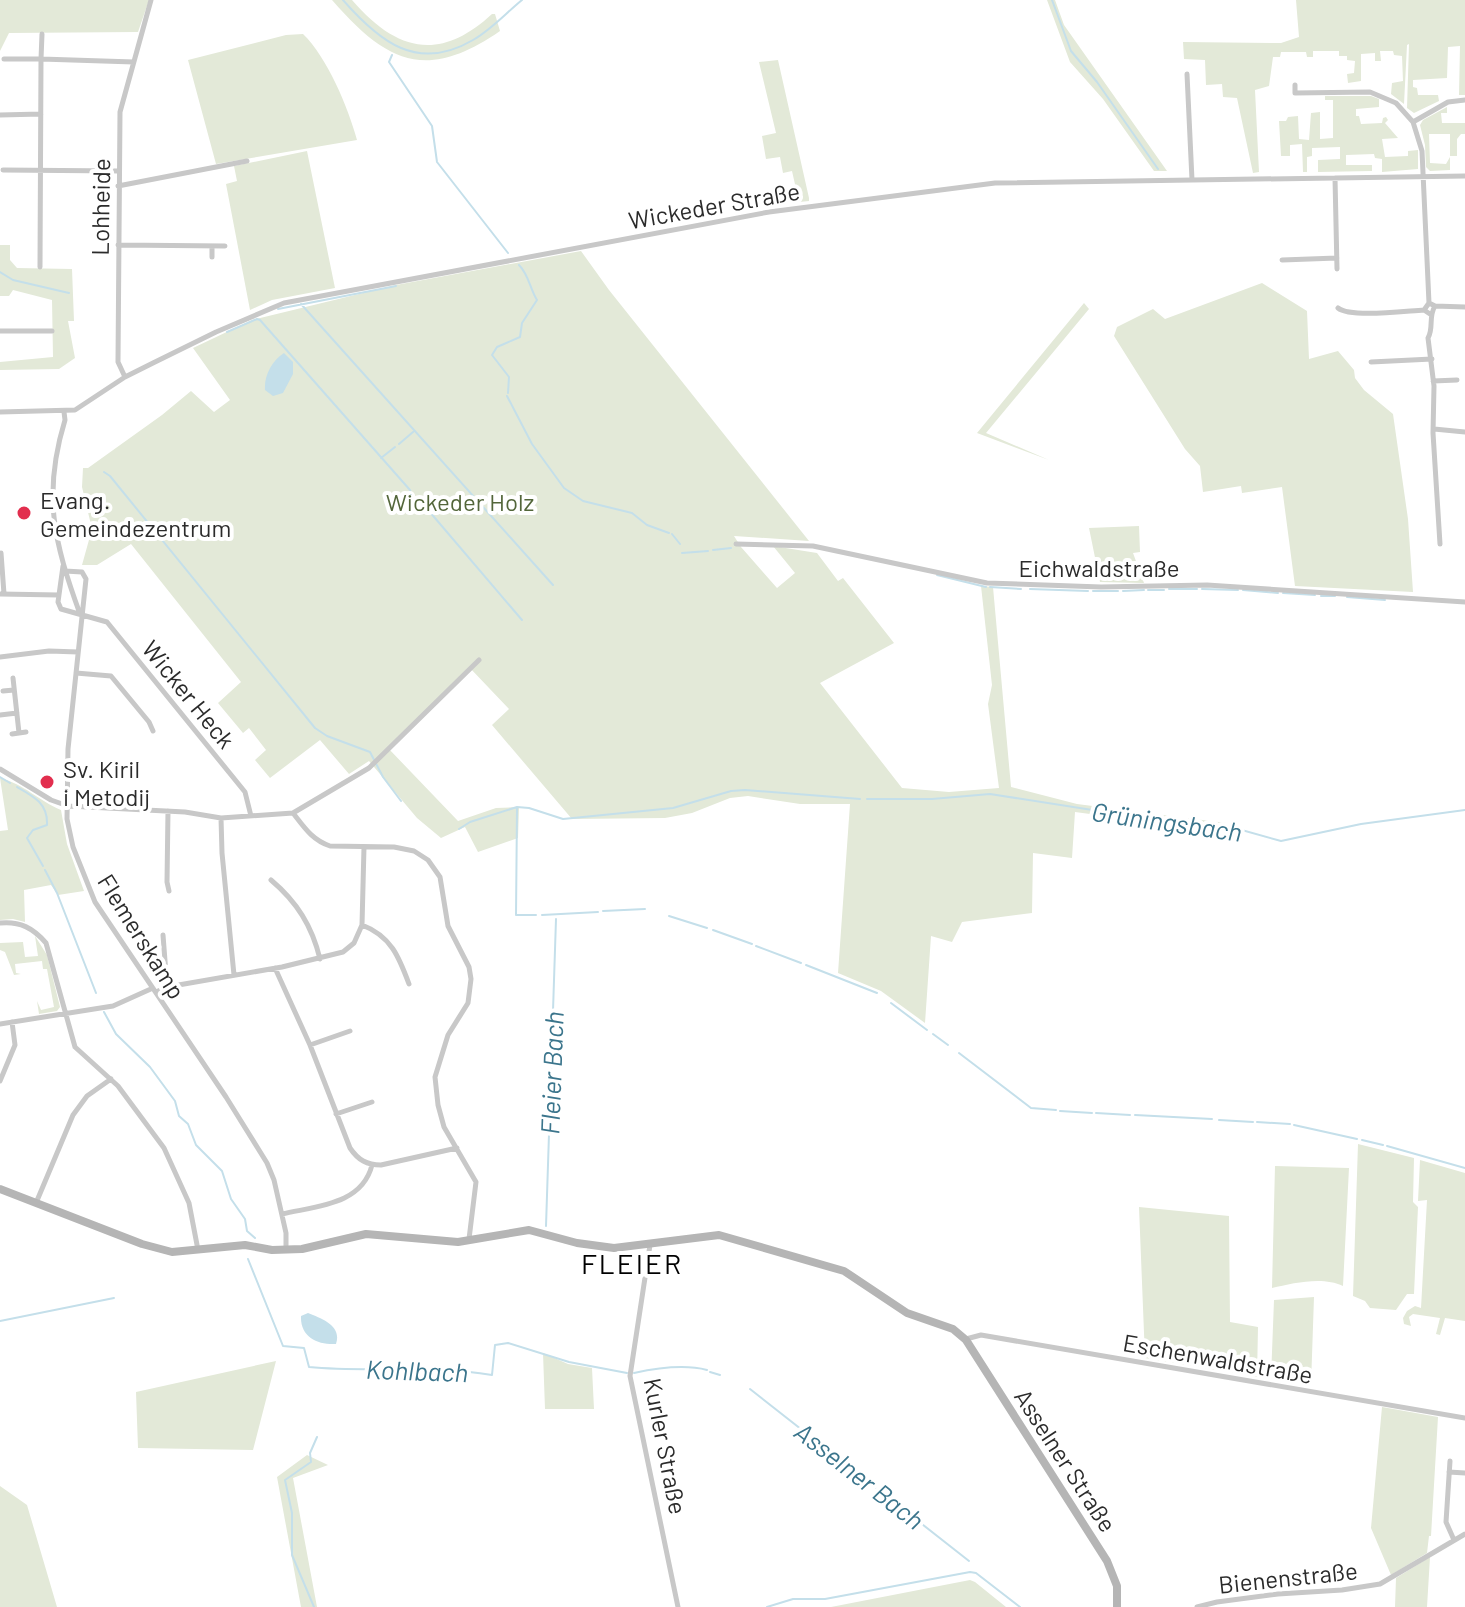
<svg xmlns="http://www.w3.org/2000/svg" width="1465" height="1607" viewBox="0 0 1465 1607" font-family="Barlow,sans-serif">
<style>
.green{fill:#e3e9d8}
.water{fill:#c4dfea}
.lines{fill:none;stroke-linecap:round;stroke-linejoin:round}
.stream{stroke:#c4dfea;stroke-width:2}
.street{stroke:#c8c8c8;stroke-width:5}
.secondary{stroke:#b5b5b5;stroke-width:8}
.poi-dot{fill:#e22e4e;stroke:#fff;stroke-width:3}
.labels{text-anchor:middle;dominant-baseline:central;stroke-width:8;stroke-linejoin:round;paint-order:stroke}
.street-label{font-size:24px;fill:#2b2b2b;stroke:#fff}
.poi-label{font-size:24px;fill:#2b2b2b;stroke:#fff;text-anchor:start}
.park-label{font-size:24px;fill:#53663a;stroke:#fff}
.water-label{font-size:26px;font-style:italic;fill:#3b758c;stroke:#fff}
.quarter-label{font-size:28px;letter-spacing:2px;fill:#000;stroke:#fff}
</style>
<rect width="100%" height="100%" fill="#fff"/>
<!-- green -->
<path class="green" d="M0,0h149l-11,32 -129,1 -9,18z
M332,0h20c45,52 88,62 140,14h3l5,17c-74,51 -113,32 -168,-31z
M1047,0h8l9,25 103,146h-13l-51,-72 -33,-37z
M1296,0h169v95h-6l1,-49 -12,1 -1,31 -34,2v7l4,1 1,7h20l1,6 -25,12 -7,-5 2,-64 -2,1 -3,59 -13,-10 1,-11 11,-2 -1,-25 -8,-1 -1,-4h-13l1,10h-6v-8l-14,1v27l-13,2 -1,-9 7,-1 1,-12 -8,-1v-4h-8v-5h-26v6h-6l-1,-5h-25l-1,5h-7l-4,29 -14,4 4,82 -6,1 -16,-75 -14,-1 -1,-13 -16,1 -1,-25 -21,-1 -1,-17 98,1 18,-6z
M303,34c24,23 45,73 54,106l-141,24 -28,-104 98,-25z
M778,60l31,138v3l-10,1 -7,-31 -9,2 -3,-16 -14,2 -4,-23 14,-3 -17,-71z
M1325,96h46l8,3v8l-23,2v7h3l2,8 21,-1 1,-5 3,-1 2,3 -3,3 13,15 -16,1 3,18 23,-1v-5l10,-1v19l-36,3v-13l-7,-1 -1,-4 -28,1v10h26v6l-54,1v-12l22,-1v-12l-28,1v8l-5,1v15h-4l-1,-28 -12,1v11h-9l-2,-35h7l2,-4 10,-1 1,23 10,1 2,-27 9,-1v27l13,-1v-38h-8z
M1447,107v6h-6l1,10h23v11h-4l-4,5v17h-7v-22h-21l1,29 16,1 4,-7v13l-20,1 -4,-4 -1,-22 -5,-20 3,-5z
M307,151l28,137 -63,12 -22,10 -24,-126 11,-3 -3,-15z
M0,245h10v15l7,8 55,1 2,52h-6l7,37 -16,11 -59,1v-8l53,-5 -1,-57 -39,-10 -4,6h-9z
M581,251l28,39 200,251 -75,-5 7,11 36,41 18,-15 -22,-27 44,7 21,28 5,-3 51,65 -74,40 82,105 47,4 50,-4 -11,-84 4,-19 -11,-99 12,1 18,200 66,17 149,19 -3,4 -20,2 -128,-17 -3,46 -39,-5 -1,60 -70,9 -10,20 -21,-6 -6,87 -44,-32 -43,-18 12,-169h-50l-52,-8 -18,2 -38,15 -27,5 -93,1 -80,-94 17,-16 -40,-42 -81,81 70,73 38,-13 23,-1 -1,31 -40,14 -13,-25 -24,11 -24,-20 -48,-57 -20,13 -29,-34 -50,38 -15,-18 11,-10 -17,-22 -6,5 -25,-30 23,-21 -110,-138 -34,21h-15l10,-36 -10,-42 1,-19h5l74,-53 29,-24 23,21 16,-12 -37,-52 59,-28 144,-35z
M1262,283l45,28 2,48 29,-8 16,19 1,8 9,12 29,24 15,105 5,73 -118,-6 -13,-99 -40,6 -1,-7 -38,6 -3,-26 -15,-17 -71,-113 3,-9 36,-18 12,10z
M1084,303l5,6 -103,124 63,27 -72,-27z
M1139,526l1,26 -7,1 11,30 -44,-1 -11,-54z
M0,778c24,6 39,23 61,32l6,34 17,47 -26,4 -7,-10 -27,5 1,32 -12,-3 -13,1v-89l8,-1z
M35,936l12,19 13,52 -3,4 -18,3 -2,-13 4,9 13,-3 -7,-38h-4l-1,-8 -27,3 1,9 5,1 -7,1 -9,-23 -5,-2v-7l23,-1 2,15 13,-1z
M1358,1144l56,14 -1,44 5,5 -4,87h-7l-11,16 -26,-2 -5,-7 -12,-5z
M1420,1160l45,13v148l-20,-3 -5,17 -4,-1 4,-16 -27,-4 -4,3 2,9 -7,-2 -1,-6 4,-7 8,-5 6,2 6,-108 -9,1z
M1275,1166l74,2 -6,118c-20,-10 -50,-3 -71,2z
M1139,1207l90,9 1,106 28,5 -1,50 -112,-19z
M1314,1297l-3,88 -40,-7 3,-78z
M543,1353l25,11 24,4 2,41h-49z
M276,1361l-23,89 -115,-2 -2,-56z
M1382,1407l56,10 -7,119h-2l-2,17 -36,22 -20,-47z
M307,1455l21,10 -35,13 24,129h-16l-24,-130z
M0,1486l27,19 30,102h-57z
M1430,1557l-3,50h-32l1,-29z
M970,1580l5,2 31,25h-175z"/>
<!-- water -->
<path class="water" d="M284,353l9,9v12l-10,19 -10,3 -8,-6c-1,-15 7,-29 19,-37z
M308,1313c15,6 34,13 28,31 -18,1 -36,-7 -35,-28z"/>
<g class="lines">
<!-- stream -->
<path class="stream" d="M343,0c36,41 74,73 130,40 18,-10 33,-27 49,-40
M1052,0l19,51 26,31 61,87
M392,55l-3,7 43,64 5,36 71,91
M0,272l13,8 56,13
M301,304l252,281
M278,309l118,-23
M227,332l30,-13 3,1 150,170 3,9 16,12 93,109
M508,393l1,-16 -17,-22 5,-8 23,-10 2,-14 15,-23c-7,-11 -8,-25 -18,-35
M507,396l25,48 32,44 19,13 49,12 15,12 22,8
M399,444l14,-12
M381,458l14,-11
M104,472l6,4 205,252 12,8 43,16 13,25 18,24
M672,534l8,10
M713,550l18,-2
M682,553l26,-2
M937,575l49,12
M990,587l31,2
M1030,589l58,2
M1169,589h28
M1202,589l36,1
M1148,590h16
M1243,590l35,3
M1093,591h25
M1123,591l21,-1
M1283,593l32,2
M1321,596h14
M1347,597l38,3
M0,777l10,6
M17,787c18,10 31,17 30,38l-14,5 -6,8 16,28
M867,799h65l58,-5 166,26 75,7 50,14 80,-17 104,-14
M517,808l-1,107h20
M459,829l11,-7 47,-15 12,1 34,11 110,-11 58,-17 14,-1 115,9
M45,870l12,23 39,100
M603,911l42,-2
M542,915l56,-3
M669,916l38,12
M713,930l39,14
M756,946l45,17
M806,965l71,28
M891,1003l36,27
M104,1012l12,22 34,33 25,34 4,15 9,8 8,21 26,26 9,28 14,20 2,12 8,7
M933,1034l15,11
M959,1053l72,55 25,2
M1060,1111l32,2
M1096,1113l34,2
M1135,1115l77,4
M1219,1120l34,2
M1257,1122l33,2
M1294,1125l63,14
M1362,1140l21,5
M1387,1146l78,22
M546,1226l10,-307
M248,1259l35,87 21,2 5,19c61,6 122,-3 183,8l3,-30 13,-2 61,19 58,11
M0,1321l114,-23
M710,1372l10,3
M634,1373c23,-5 50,-9 73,-3
M750,1389l219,172
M314,1607l-22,-52v-42l-7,-33 26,-18 -1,-9 7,-16
M767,1607l26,-8h32l145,-27 6,1 44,34"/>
<!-- street -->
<path class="street" d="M4,59h37l1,-25
M1187,74l5,106
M1295,85v8l75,-1 26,11 17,19 9,29 7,152 -5,7 6,4
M0,115l41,-1
M1413,122l35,-20 17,-2
M3,170l116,1
M1335,178l2,91
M118,186l129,-25
M118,245l107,1
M212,257v-11
M1282,260l55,-2
M40,267l1,-208 93,3
M1429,303l6,3c-7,11 -1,22 -7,32l6,48 -1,47 7,111
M1435,306l30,1
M1338,308c12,10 67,3 86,2
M0,331h52
M1371,362l61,-3
M125,377l-7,-15 2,-250 31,-112
M1433,381l24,-1
M0,412l75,-2 50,-33 28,-14 63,-31 68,-29 485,-91 226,-29 470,-7
M64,412l1,8c-23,75 -11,122 15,194
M1434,429l31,3
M736,544l77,2 174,37 114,4 106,-2 258,17
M1,553l3,41
M63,566l-5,36 3,7 46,13 138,170 6,24
M65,571l17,1 4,7 -18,170 -1,70 6,28 22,55 131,195 41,66 7,17 12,53v16
M0,594l59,1
M0,657l49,-6 29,1
M76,673l35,3 38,46 4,9
M13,678l6,55
M3,691l11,-1
M0,715l17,-2
M12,734l14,-2
M0,769l51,31 17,6 117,6 36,6 72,-5 76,-45 110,-108
M168,811l-1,71 2,9
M293,813c11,14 19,27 37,33l64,1 20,4 14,9 12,17 8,49 21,41 2,12 -3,24 -20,32 -13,42 3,28 6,22 32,55 -7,57
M221,818l1,35 12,122
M271,880c26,22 41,46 49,79
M0,923c20,-2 33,5 46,20l29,104 43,39 46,62 25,55 9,47
M362,925c29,11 37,32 47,59
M163,935l4,52
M275,968l35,77 40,103c8,12 17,17 31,17l76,-17
M156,992l11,-5 115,-20 61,-15 11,-9 8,-18 2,-78
M0,1024l113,-18 40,-18
M310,1045l40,-14
M0,1081l15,-36 -3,-23
M336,1114l36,-12
M36,1203l37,-88 14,-19 24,-17
M282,1214c34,-8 80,-9 90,-49
M650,1245l-20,131 48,231
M966,1339l15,-4 484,83
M1450,1461l-4,61 8,18
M1449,1472l16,1
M1197,1607l20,-5 61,-8 64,-4 38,-6 85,-50"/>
<!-- secondary -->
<path class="secondary" d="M0,1189l142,55 30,8 73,-7 27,5 30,-1 64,-15 92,8 71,-12 48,13 37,5 105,-13 125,36 63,42 46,16 13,11 141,221 10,25v21"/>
</g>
<!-- markers -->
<g class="poi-dot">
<circle cx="24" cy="513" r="8"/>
<circle cx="47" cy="782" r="8"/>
</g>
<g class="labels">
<!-- street labels -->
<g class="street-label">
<text transform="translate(714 205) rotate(-10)">Wickeder Straße</text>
<text transform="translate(100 207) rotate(-89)">Lohheide</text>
<text x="1099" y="567">Eichwaldstraße</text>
<text transform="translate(189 694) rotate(51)">Wicker Heck</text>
<text transform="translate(142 936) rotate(58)">Flemerskamp</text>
<text transform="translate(1218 1358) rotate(10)">Eschenwaldstraße</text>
<text transform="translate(666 1446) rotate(79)">Kurler Straße</text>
<text transform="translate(1066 1460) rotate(57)">Asselner Straße</text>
<text transform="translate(1288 1577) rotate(-6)">Bienenstraße</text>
</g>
<!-- poi labels -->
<g class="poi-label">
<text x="40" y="499">Evang.<tspan x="40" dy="28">Gemeindezentrum</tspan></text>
<text x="63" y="768">Sv. Kiril<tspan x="63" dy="28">i Metodij</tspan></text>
</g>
<!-- park labels -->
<g class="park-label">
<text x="460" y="501">Wickeder Holz</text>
</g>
<!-- water labels -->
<g class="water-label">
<text transform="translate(1167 821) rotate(8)">Grüningsbach</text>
<text transform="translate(551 1073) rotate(-88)">Fleier Bach</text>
<text transform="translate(417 1370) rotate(2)">Kohlbach</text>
<text transform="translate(860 1475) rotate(38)">Asselner Bach</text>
</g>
<!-- quarter labels -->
<g class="quarter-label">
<text x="632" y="1263">FLEIER</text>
</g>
</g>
</svg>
